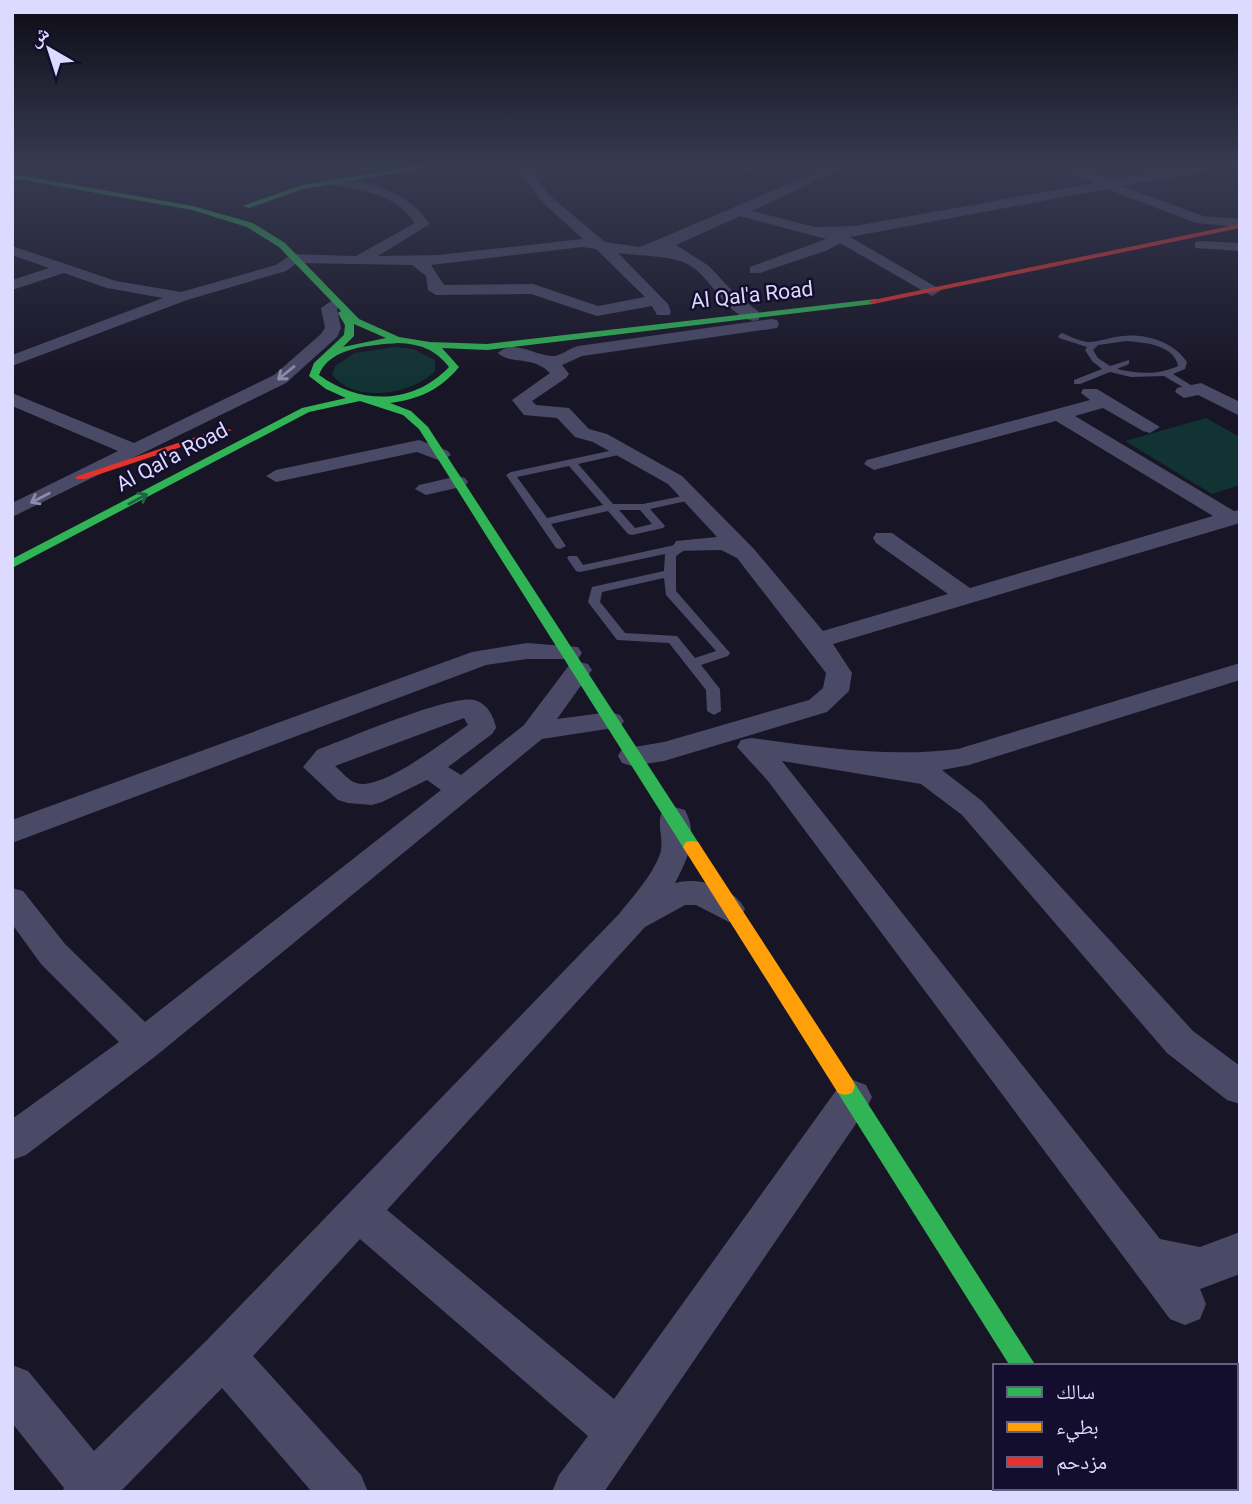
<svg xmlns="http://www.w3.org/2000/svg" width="1252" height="1504" viewBox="0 0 1252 1504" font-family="Roboto,'Noto Naskh Arabic',sans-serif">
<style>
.green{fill:#123333}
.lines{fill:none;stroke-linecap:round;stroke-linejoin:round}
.lane{fill:#4a4a67;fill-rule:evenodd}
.street{fill:#4a4a67;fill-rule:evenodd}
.fast{fill:#30b455;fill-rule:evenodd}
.slow{fill:#ff9f0a;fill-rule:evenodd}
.jam{fill:#e5322d;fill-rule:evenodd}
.oneway{stroke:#8d8bab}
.oneway2{stroke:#226141}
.labels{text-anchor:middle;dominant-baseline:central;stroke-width:5;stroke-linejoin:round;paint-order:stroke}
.far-street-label{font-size:21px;fill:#dedaff;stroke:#130e2d}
</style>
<rect width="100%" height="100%" fill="#181526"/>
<!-- green -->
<path class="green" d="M395,347l18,2 22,11v11c-22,24 -83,33 -103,3l3,-8 20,-13z
M1206,418l34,19v48l-28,9 -87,-53z"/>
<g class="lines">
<!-- lane -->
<path class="lane" d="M1062,333c8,3 19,9 27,9 9,0 23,-5 33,-6 24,-3 52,6 65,26l-2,7 -12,5 26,16 -8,2 -27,-16 -33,1 -21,-5 -30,12h-6v-4l28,-11 -10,-8 -7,-11 2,-3 -28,-9 -1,-2zM1126,341c17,1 49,4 52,25 -19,9 -40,8 -61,3l12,-5v-4l-19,6 -12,-8 -5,-8 5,-5z
M623,448l5,3 -1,2 -49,11 35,40h30l49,-10 5,3 -1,2 -46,10 15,17 -2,2 -31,7 -4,-1 -20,-23 -57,13 15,22 -6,3 -4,-1 -50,-73 5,-3zM569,466l34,39 -56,13 -30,-41zM619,510h21l12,14 -17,4z
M684,543l6,3 -14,10v35l54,62 -2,3 -27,9 19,24 1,22 -7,4 -7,-4 -1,-21 -37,-47 -52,-3 -29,-38 4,-15 72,-16 1,-17 -85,18 -4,-1 -9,-13 2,-2h8l6,9zM664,578l2,17 50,56 -21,7 -18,-22 -52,-3 -25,-31 2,-10z"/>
<!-- street -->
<path class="street" d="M517,167h12l20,28 56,47 35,5 189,-80h16l-93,44 63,16 40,-1 239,-43 -31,-16h17l30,13 74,-13h27l-6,4 -83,15 81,30 37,3v8l-44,-4 -89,-34 -257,48 88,51 2,3 -8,5 -92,-53 -12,7 -68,23h-10v-6l76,-28 -86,-23 -64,29 33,21 25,27 25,19v8l-6,1c-31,-8 -42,-48 -70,-59 -19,-7 -45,-6 -65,-9l50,51 3,8 -2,3h-12l-5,-9 -55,10 -66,-22 -95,1 -8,-5 -2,-14 -14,-11 -115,-2 -11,8 -99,29 -175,66v-11l151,-57 -56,-10 -43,-15 -52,17v-10l37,-12 -37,-13v-9l104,35 65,11 95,-27 16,-11 64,2 59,-33c-21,-31 -54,-32 -87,-39l-1,-3 6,-4c40,6 73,13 97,47l-52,32 60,-1 145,-16 -43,-39zM582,247l14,2 49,48 -47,9 -65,-22 -89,1 -13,-20z
M746,167h16l-11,6 -4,-1z
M1200,241l40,2v8l-45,-3v-6z
M334,299l8,5 -5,5 4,19 -4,9 -51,46 -274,134v-14l106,-52 -106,-45v-13l122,50 140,-68 47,-41 4,-6 -4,-20z
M771,319l6,1 2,4 -2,4 -195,28 -20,9 7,9 -3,4 -34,23 4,4 33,3 20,21 18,5 75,42 72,73 69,82 125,-37 -72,-51 -3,-5 3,-5h16l78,55 243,-72 -157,-95 -182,49 -10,-6 3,-4 223,-60 -9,-7 2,-4h14l63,38 -10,6 -7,-2 -40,-23 -28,8 159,95 6,-1v13l-407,121 19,29 -3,18 -22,21 -163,49 -32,5 -10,-3 -4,-7 4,-7 42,-7 145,-42 14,-12 3,-15 -89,-115 -16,-8 -45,1 -3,-5 3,-5 41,-4 -49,-53 -75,-42 -18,-5 -18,-19 -33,-3 -12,-15 38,-27c-17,-18 -40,-8 -52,-20 14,-15 38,3 54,3 7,1 18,-8 26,-10z
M1201,383l39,19v14l-42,-21 -14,3 -9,-6 2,-4z
M419,440l29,11 3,4 -10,6 -24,-9 -141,30 -10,-6 10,-6z
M458,476l7,2 3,4 -3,4 -39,9 -11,-6 4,-4z
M527,643l51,4 4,6 -4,6h-51l-41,6 -474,178v-23l460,-168z
M579,662l9,2 4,6 -35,49 53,-7 10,3 4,6 -4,6 -78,12 -385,316 -131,100 -14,5v-41l107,-77 -78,-78 -29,-40v-36l11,3 42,53 80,78 296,-232 -14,-10 -45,22 -10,3 -24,-2 -10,-3 -35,-33 14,-17c30,-11 131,-55 157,-50 13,3 20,16 22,28l-4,6 -44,33 13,8 63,-50 46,-61zM464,718l4,7c-21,14 -87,67 -112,58 -7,-2 -15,-12 -21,-17z
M1240,663v17l-271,85 -27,5 40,31 211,230 47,35v38l-13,-4 -60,-47 -205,-238 -41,-31 -139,-23 378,478 40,8 40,-15v42l-40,15 6,15 -6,15 -15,6 -15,-6 -402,-538 -31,-34 4,-7 10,-2c70,9 136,20 207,11z
M674,807l11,3c14,26 2,50 -10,73 23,-7 59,4 70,26l-5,9 -11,4 -33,-17h-11l-40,22 -258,283 227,189 226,-314 13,-5 13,5 6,12 -6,12 -262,383h-52l7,-17 29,-39 -228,-197 -107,117 108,119 7,17h-56l-90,-104 -102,104h-58l2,-4 -52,-65v-58l16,6 66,80 113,-111 412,-426c14,-18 33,-38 41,-60 5,-15 -5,-30 3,-44z"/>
<!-- fast -->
<path class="fast" d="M413,167h17l-127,22 -54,19 -7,-2 60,-21z
M12,174l181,32 60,17 32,20 74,76 40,18 31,5 57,2 389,-45v4l-3,1 -386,46 -45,-2 17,19c-19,23 -40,32 -69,36l21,8 17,16 270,415 3,5 -3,5h-12l-267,-423 -16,-14 -43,-14 -51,11 -297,156v-9l290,-151 44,-10 -20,-9 -17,-13 5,-13 30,-28 1,-10 -7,-12 3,-2 -62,-64 -32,-20 -55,-17 -180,-32zM354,324l32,14 -43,9 11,-11zM398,343c22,1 37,6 51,24 -36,38 -89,38 -130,8 10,-28 53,-30 79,-32z
M845,1077l7,2 184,287h-26l-172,-273 -3,-7 3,-7z
M1240,1427v26l-4,1v-26z
M1050,1488h26l-1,4h-26z
M1090,1488h28l1,4h-28z
M1126,1488h31l-1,4h-31z"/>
<!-- slow -->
<path class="slow" d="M692,841l6,1 154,237 3,7 -3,7 -7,2 -7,-2 -152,-241 -3,-5 3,-5z"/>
<!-- jam -->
<path class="jam" d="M1240,224v4l-367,76 -5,-3z
M223,428l9,2 -147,49h-8l-2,-2z"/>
</g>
<!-- one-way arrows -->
<defs><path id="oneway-shaft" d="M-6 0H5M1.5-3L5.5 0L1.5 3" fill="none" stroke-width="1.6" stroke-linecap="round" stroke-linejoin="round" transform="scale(1.75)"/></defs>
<g class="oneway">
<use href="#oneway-shaft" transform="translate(286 373) rotate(141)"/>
<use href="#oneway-shaft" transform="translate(40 498) rotate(153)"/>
</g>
<use class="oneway2" href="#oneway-shaft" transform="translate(138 499) rotate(-28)"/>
<!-- sky -->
<linearGradient id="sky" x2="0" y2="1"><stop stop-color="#0d0c15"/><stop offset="0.44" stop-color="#373b52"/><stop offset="1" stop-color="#373b52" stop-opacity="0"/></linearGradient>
<rect width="1252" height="378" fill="url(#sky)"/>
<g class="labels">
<!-- far-street labels -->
<g class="far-street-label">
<text transform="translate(752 295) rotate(-6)">Al Qal'a Road</text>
<text transform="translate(172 457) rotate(-28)">Al Qal'a Road</text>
</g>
</g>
<!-- border -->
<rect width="1252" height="1504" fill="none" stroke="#dedaff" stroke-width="28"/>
<!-- legend -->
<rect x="993" y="1364" width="245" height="126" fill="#130e2d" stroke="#646081" stroke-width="2"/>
<rect x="1007" y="1387" width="35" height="10" fill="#30b455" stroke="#646081" stroke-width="2"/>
<text x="1056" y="1399" font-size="21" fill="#dedaff">سالك</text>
<rect x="1007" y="1422" width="35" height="10" fill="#ff9f0a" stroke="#646081" stroke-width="2"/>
<text x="1056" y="1434" font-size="21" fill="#dedaff">بطيء</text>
<rect x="1007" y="1457" width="35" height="10" fill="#e5322d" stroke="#646081" stroke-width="2"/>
<text x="1056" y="1469" font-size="21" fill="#dedaff">مزدحم</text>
<!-- north arrow -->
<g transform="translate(49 49) rotate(321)" stroke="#130e2d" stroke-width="5" paint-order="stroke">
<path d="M0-5L12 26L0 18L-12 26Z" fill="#dedaff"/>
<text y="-10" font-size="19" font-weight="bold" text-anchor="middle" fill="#dedaff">ش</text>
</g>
</svg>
